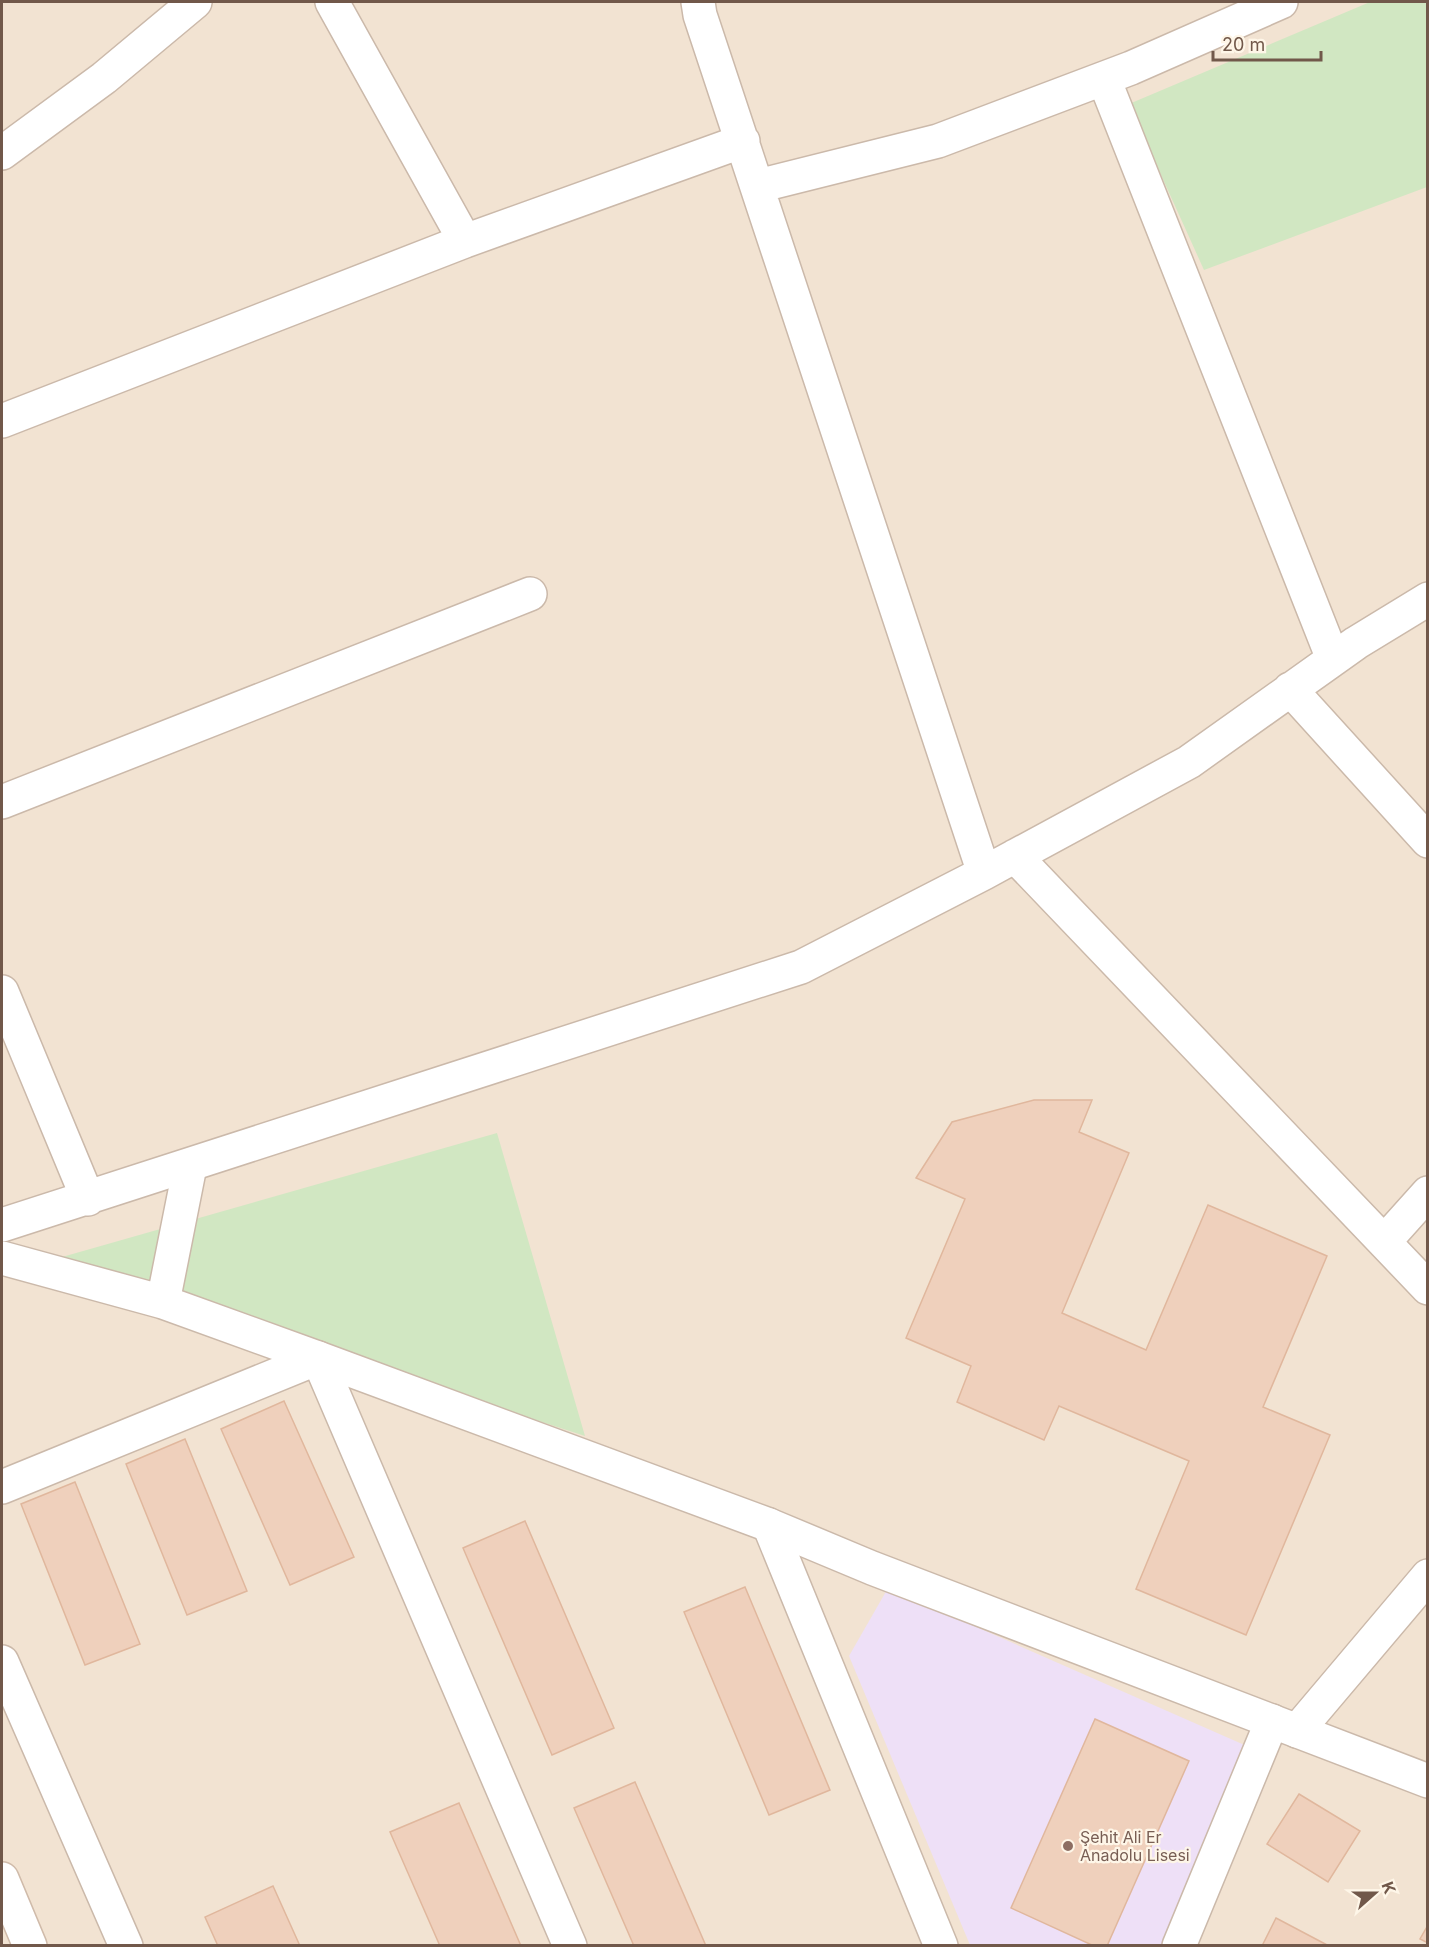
<svg xmlns="http://www.w3.org/2000/svg" width="1429" height="1947" viewBox="0 0 1429 1947" font-family="Inter,sans-serif">
<style>
.residential{fill:#f2e3d2}
.education{fill:#eee0f7}
.green{fill:#d1e7c2}
.building{fill:#efd0bc;stroke:#e0b79d;stroke-width:1.5}
.lines{fill:none;stroke-linecap:round;stroke-linejoin:round}
.minor-casing{stroke:#cbb9aa;stroke-width:36}
.tertiary-casing{stroke:#cbb9aa;stroke-width:36}
.secondary-casing{stroke:#d0bbaa;stroke-width:36}
.minor{stroke:#fff;stroke-width:33}
.tertiary{stroke:#fff;stroke-width:33}
.secondary{stroke:#fff;stroke-width:33}
.education-dot{fill:#8d6e63;stroke:#fef6e8;stroke-width:2}
.labels{text-anchor:middle;dominant-baseline:central;stroke-width:4.5;stroke-linejoin:round;paint-order:stroke}
.education-label{font-size:16px;fill:#785e54;stroke:#fef6e8;text-anchor:start}
</style>
<rect width="100%" height="100%" fill="#fbf2e3"/>
<!-- residential -->
<path class="residential" d="M2,2h1425v1943h-1425z"/>
<!-- education -->
<path class="education" d="M888,1588l361,159 -84,198h-195l-121,-289z"/>
<!-- green -->
<path class="green" d="M1370,2h57v185l-223,83 -75,-166z
M497,1133l88,303 -537,-175z"/>
<!-- building -->
<path class="building" d="M1034,1100h58l-13,32 50,21 -67,160 84,37 62,-145 119,51 -64,151 67,28 -84,200 -110,-46 53,-128 -130,-55 -15,34 -87,-38 14,-36 -65,-28 59,-139 -49,-21 36,-56z
M284,1401l70,156 -64,28 -69,-156z
M185,1439l62,152 -60,24 -61,-151z
M75,1482l65,162 -55,21 -64,-161z
M525,1521l89,207 -62,27 -89,-207z
M745,1587l85,203 -61,25 -85,-203z
M1095,1719l94,42 -82,185h-13l-83,-38z
M635,1782l71,164h-72l-60,-138z
M1299,1794l61,37 -32,51 -61,-38z
M459,1803l62,143h-81l-50,-114z
M273,1886l27,60h-82l-13,-29z
M1276,1918l53,28h-67z
M1428,1925v18l-8,-4z"/>
<g class="lines">
<defs>
<path id="minor" d="M332,2l133,239
M698,2l2,13 284,858
M1104,79l229,580
M2,153l102,-75 91,-76
M758,186l180,-45 193,-73 150,-66
M2,421l463,-180 278,-100
M1290,689l138,152
M2,802l528,-208
M1015,856l413,432
M2,992l86,207
M2,1225l799,-258 183,-94 205,-111 167,-119 72,-44
M1384,1242l44,-49
M2,1487l316,-129 252,588
M769,1525l172,421
M2,1662l124,284
M1297,1731l131,-155
M1179,1946l93,-225"/>
<path id="tertiary" d="M2,1258l161,44 155,56 451,167 103,43 556,213
M163,1302l27,-136"/>
<path id="secondary" d="M2,1879l28,67"/>
</defs>
<!-- minor casing -->
<use href="#minor" class="minor-casing"/>
<!-- tertiary casing -->
<use href="#tertiary" class="tertiary-casing"/>
<!-- secondary casing -->
<use href="#secondary" class="secondary-casing"/>
<!-- minor -->
<use href="#minor" class="minor"/>
<!-- tertiary -->
<use href="#tertiary" class="tertiary"/>
<!-- secondary -->
<use href="#secondary" class="secondary"/>
</g>
<!-- markers -->
<circle class="education-dot" cx="1068" cy="1846" r="6"/>
<g class="labels">
<!-- education labels -->
<g class="education-label">
<text x="1080" y="1837">Şehit Ali Er<tspan x="1080" dy="18">Anadolu Lisesi</tspan></text>
</g>
</g>
<!-- border -->
<rect width="1429" height="1947" fill="none" stroke="#71584a" stroke-width="6"/>
<!-- north arrow -->
<g transform="translate(1375 1893) rotate(69)" stroke="#fef6e8" stroke-width="4.5" paint-order="stroke">
<path d="M0-4.5L10 22L0 15L-10 22Z" fill="#71584a"/>
<text y="-9" font-size="16" font-weight="bold" text-anchor="middle" fill="#71584a">K</text>
</g>
<!-- scale -->
<path d="M1213 51v9h108v-9" fill="none" stroke="#71584a" stroke-width="3"/>
<text x="1222" y="51" font-size="18" fill="#71584a" stroke="#fef6e8" stroke-width="4.5" paint-order="stroke">20 m</text>
</svg>
